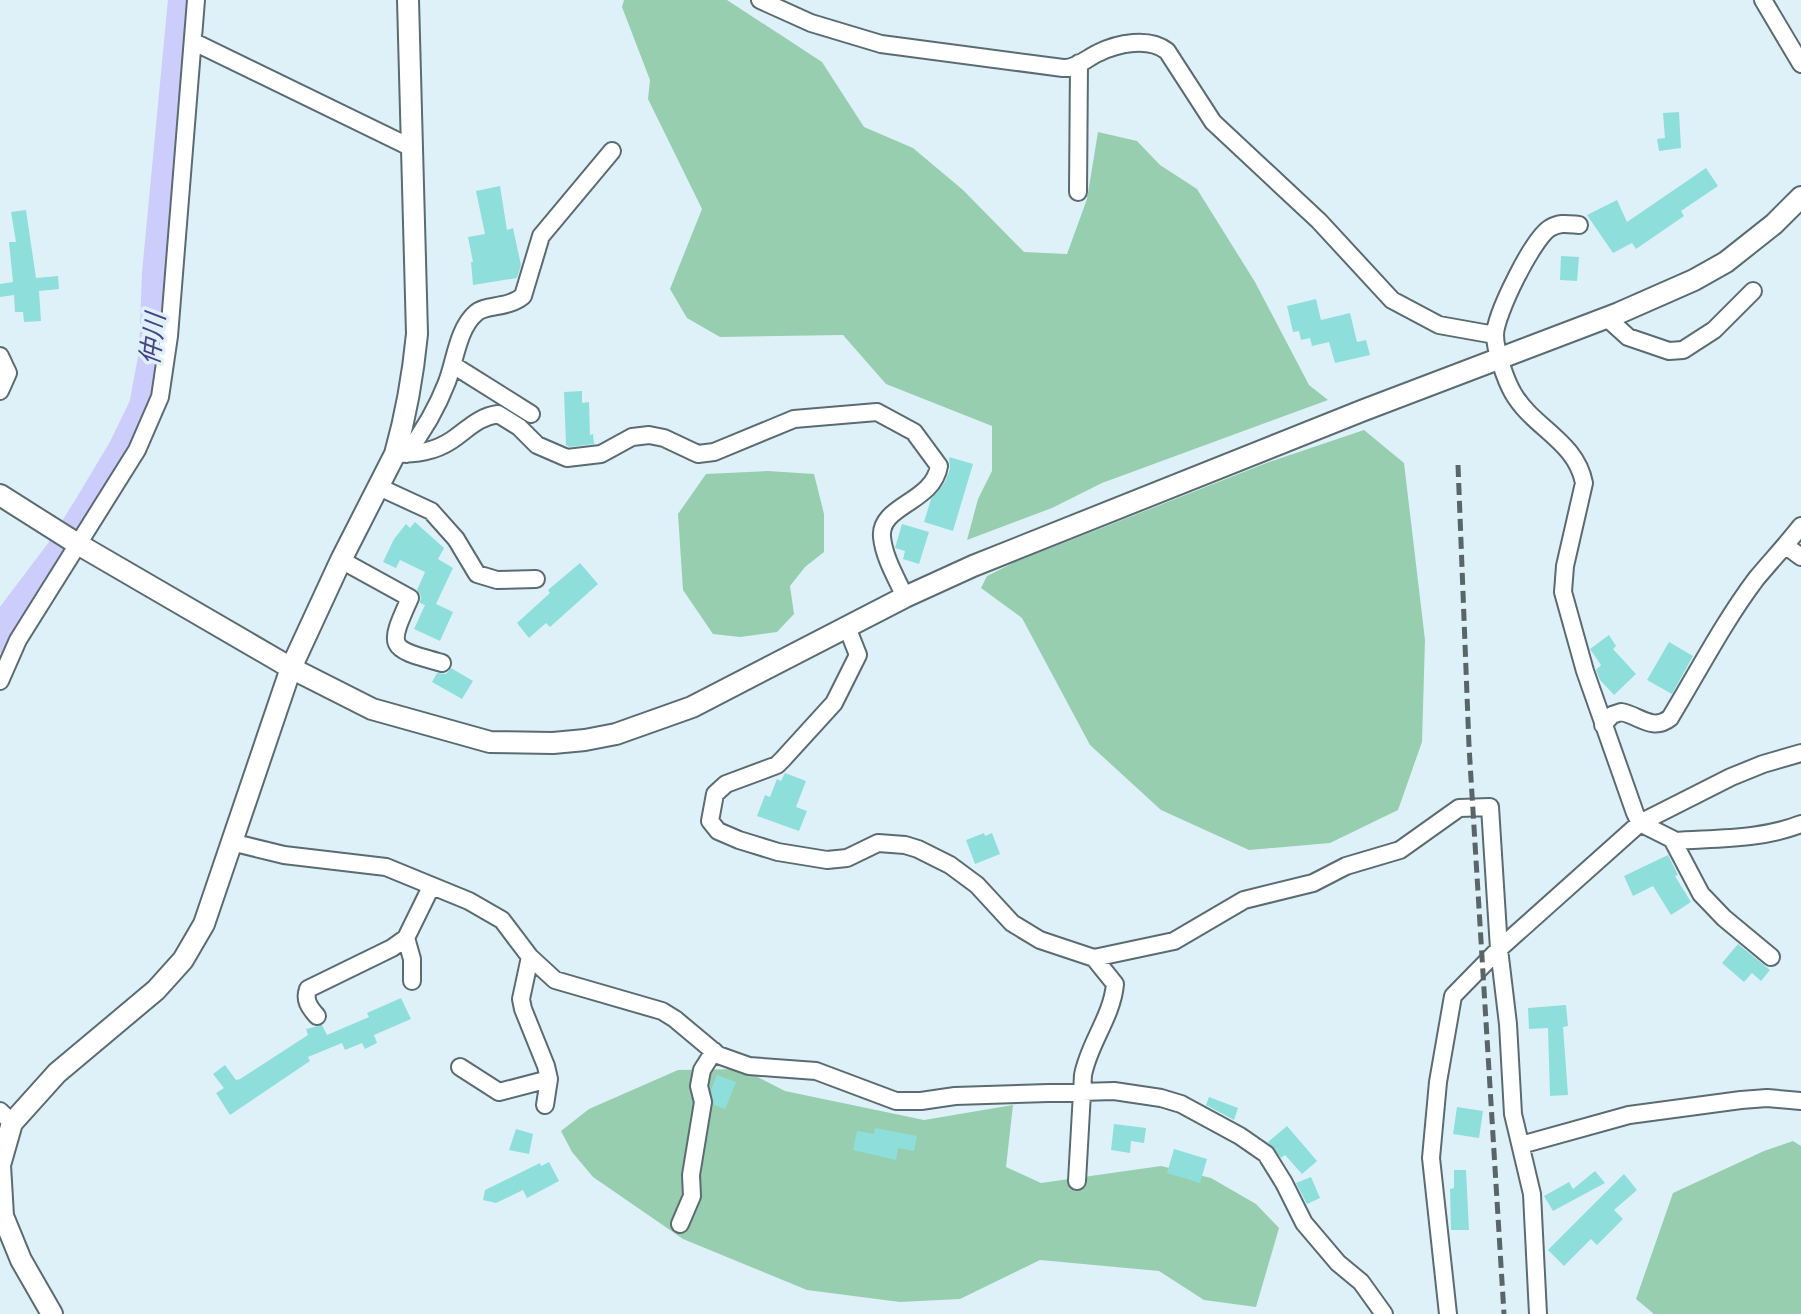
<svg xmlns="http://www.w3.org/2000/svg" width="1801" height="1314" viewBox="0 0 1801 1314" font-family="Quicksand,'Noto Sans JP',sans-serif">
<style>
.green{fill:#97ceb0}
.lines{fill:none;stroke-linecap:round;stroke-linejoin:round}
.river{stroke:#cccdfb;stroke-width:28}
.building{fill:#8edfdb}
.minor-casing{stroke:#5a6b71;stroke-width:20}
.tertiary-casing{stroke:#5a6b71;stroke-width:24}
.minor{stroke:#fff;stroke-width:16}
.tertiary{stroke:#fff;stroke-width:20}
.rail{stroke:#5a6569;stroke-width:5;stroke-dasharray:12 6;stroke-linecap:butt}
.labels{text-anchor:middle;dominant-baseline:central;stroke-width:7;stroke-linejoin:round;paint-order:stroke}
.water-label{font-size:26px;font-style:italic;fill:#484286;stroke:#def1f9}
</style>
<rect width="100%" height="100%" fill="#def1f9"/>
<!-- green -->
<path class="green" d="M624,0h103l95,62 42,65 49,21 50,42 61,62 43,2 20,-55 11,-67 39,9 23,24 37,24 58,93 54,103 19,15 -226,83 -50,25 -85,32 11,-41 14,-28v-45l-106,-42 -43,-49 -123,2 -33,-19 -17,-29 32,-80 -54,-110 2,-19 -28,-73z
M1364,430l40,33 21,177 -3,102 -24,68 -68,33 -81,7 -88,-40 -71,-65 -68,-127 -41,-30 6,-12 26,-13 256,-101z
M768,471l46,3 10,40v38l-19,15 -15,19 4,28 -17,18 -37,5 -27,-3 -30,-44 -5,-76 28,-40z
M742,1069l43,22 139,29 89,-15 -7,62 35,16 120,-17 50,12 45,26 23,24 -23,79 -52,-7 -45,-29 -119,-11 -80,39 -60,3 -93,-12 -124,-51 -90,-62 -21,-25 -11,-21 28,-22 89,-39z
M1793,1141l8,5v168h-147l-18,-15 37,-106 91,-42z"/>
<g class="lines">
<!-- river -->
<path class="river" d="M0,639l9,-21 50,-66 29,-46 34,-57 21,-43 10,-53 3,-80 26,-273"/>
</g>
<!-- building -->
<path class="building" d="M1679,112l2,36 -22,3 -2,-12 8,-1 -2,-25z
M1706,168l12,18 -37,25 3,5 -48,33 -4,-6 -19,10 -26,-38 30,-15 10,22z
M500,186l7,44 6,-2 8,37 -4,13 -44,7 -2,-23h2l-5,-25 17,-3 -9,-43z
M26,210l10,68 22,-2 1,13 -20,2 2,30 -17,1 -1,-10h-8l-1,-17 -14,2v-13l13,-2 -4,-40h7l-5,-30z
M1561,256l18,1 -2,24 -17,-1z
M1316,299l5,21 29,-7 7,29 9,-2 4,15 -35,8 -6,-21 -17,4 -2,-8 -9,2 -2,-9 -6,1 -6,-26z
M582,391v12l7,-1 1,33 3,-1 1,10 -25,3 -3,-2 -2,-53z
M949,457l24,7 -20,67 -29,-9 7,-23 14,-17 5,-13z
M415,522l29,26 -6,11 15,9 -17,36 17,8 -13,29 -26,-12 11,-24 -5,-2 1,-7 -4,-6 8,-18 -25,-12 -4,8 -13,-6 11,-23 12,-15 4,4z
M902,524l27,8 -10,32 -16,-5 2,-8 -10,-3z
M580,563l18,21 -48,43 -4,-4 -17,15 -12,-15 33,-30 -2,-3z
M1609,635l7,11 -3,3 23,25 -22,21 -14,-15 -4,-10 5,-5 -11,-16z
M1669,642l24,14 -21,38 -25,-14z
M451,668l22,13 -11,18 -30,-17 5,-9 9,1z
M785,773l21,8 -10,26 11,4 -8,20 -42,-15 8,-21 5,2 7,-18 4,2z
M984,833l1,3 7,-3 8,21 -25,10 -9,-24z
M1668,855l10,20 -3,1 16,26 -20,13 -18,-29 -20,10 -9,-20z
M1738,944l32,26 -9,11 -9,-8 -8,9 -22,-19z
M401,998l10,21 -37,16 3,8 -12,6 -3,-6 -17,7 -3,-7 -34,14 2,4 -80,54 -14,-22 8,-5 -11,-14 12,-9 11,15 4,-1 68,-44 -2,-6 16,-4 5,10 42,-18 -2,-4z
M1566,1005l2,21 -5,1 5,68 -18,1 -2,-68 -19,1 -1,-21z
M717,1075l19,7 -11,27 -11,-4 -3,-15z
M1209,1097l29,11 -4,12 -28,-15z
M1457,1107l26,4 -4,27 -26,-4z
M1114,1124l32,4 -2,15 -13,-2 -1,12 -19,-3z
M1287,1126l30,35 -15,13 -17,-19 -4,3 -13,-16z
M875,1128l42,8 -3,15 -16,-3 -2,12 -43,-10 4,-19 17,3z
M516,1129l17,5 -4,20 -20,-4z
M1174,1149l33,10 -7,24 -33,-10z
M549,1162l10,19 -32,17 -4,-8 -27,13 -13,-3 2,-10 55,-27 1,3z
M1454,1170h12l3,60h-18l-1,-41 4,-1z
M1595,1171l10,12 -52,28 -9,-15 25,-14 4,7z
M1624,1174l13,16 -23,20 9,9 -26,26 -6,-6 -27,27 -16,-16z
M1311,1177l9,21 -13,6 -11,-21z"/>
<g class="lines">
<defs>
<path id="minor" d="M760,0l51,23 70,21 182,24c13,1 24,-10 35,-15 20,-10 51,-16 69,-2l46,71 106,99 73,79 47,25 56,10
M1763,0l38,64
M194,42l218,106
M1078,192l1,-129
M1579,225c-11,-1 -19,-3 -29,3 -17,10 -55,87 -55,107 0,15 11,46 18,58 20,35 63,48 71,90l-19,83 -2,26 22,79 50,142 5,10 32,16 29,55 23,24 47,39
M1607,318l21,19 41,14 14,-1 31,-20 39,-39
M0,356l8,17 -8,18
M453,365l78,49
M395,454c21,0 39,-2 57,-14 16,-11 26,-23 46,-26l21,13 18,18 30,13 34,-4 31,-17 17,-2 15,3 34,16 16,-2 80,-33 83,-7 37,20 25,34c-6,37 -60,39 -57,71 2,21 15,42 23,60
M406,454c17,-22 31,-46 41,-72 8,-21 11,-54 29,-69 10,-9 31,-4 47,-17l18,-60 71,-85
M379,487l52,24 25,28 21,35 20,6 39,-1
M1786,546l15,11
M341,560l69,38c-23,51 -22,50 32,65
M847,627l11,28 -24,48 -51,56 -6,6 -51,19 -11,10 -5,27 8,10 21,9 39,12 49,8 20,-2 31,-15 27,2 13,4 32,16 27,20 35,38 28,17 54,18 80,-17 70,-41 69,-17 33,-17 54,-16 59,-42 31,-1 9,142 9,75 5,90 19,80 6,120
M0,681l18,-41 119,-190 23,-53 9,-61 27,-336
M1603,725l9,-10 9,-3c18,3 31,20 49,6 28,-46 53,-95 86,-139 15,-18 31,-35 45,-53
M1674,841c43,-3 86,-1 127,-17
M231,842l53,13 102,12 83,34 33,19 28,37 25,23 107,31 13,8 43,36 31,11 67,5 80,30h25l34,-5 159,-5 47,7 20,6 59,32 26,18 18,29 20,40 34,40 23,19 23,32
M406,938l6,21v22
M530,957l-9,42 2,10 23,57 3,13 -4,26
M317,1016c-8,-9 -13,-16 -9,-27l84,-41 14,-10 25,-51
M460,1067l39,25 50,-13
M0,1111l12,12
M1521,1145l108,-30 112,-15 26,-2 34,3
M1077,1181l6,-106c6,-32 29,-58 32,-91l-21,-26
M680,1224l12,-28 -1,-21 12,-73 -4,-16 3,-16 12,-19
M1448,1314l-17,-156 7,-76 15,-86 46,-47 141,-126 91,-46 32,-13 38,-11"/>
<path id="tertiary" d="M0,495l76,48 215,125 81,41 118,33 63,1 32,-3 31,-6 76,-27 213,-110 68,-31 391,-156 255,-97 75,-33 32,-18 48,-38 27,-27
M52,1314l-31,-54 -18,-44 -3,-51 12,-42 45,-50 99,-83 27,-30 21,-36 87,-256 50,-108 54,-106c11,-39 18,-79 22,-120l-9,-334"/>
</defs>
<!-- minor casing -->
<use href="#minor" class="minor-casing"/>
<!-- tertiary casing -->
<use href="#tertiary" class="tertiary-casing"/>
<!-- minor -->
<use href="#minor" class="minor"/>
<!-- tertiary -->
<use href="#tertiary" class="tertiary"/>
<!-- rail -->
<path class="rail" d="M1458,465l11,281 35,568"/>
</g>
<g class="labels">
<!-- water labels -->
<g class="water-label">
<text transform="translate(152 339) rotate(-83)">仲川</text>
</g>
</g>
</svg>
